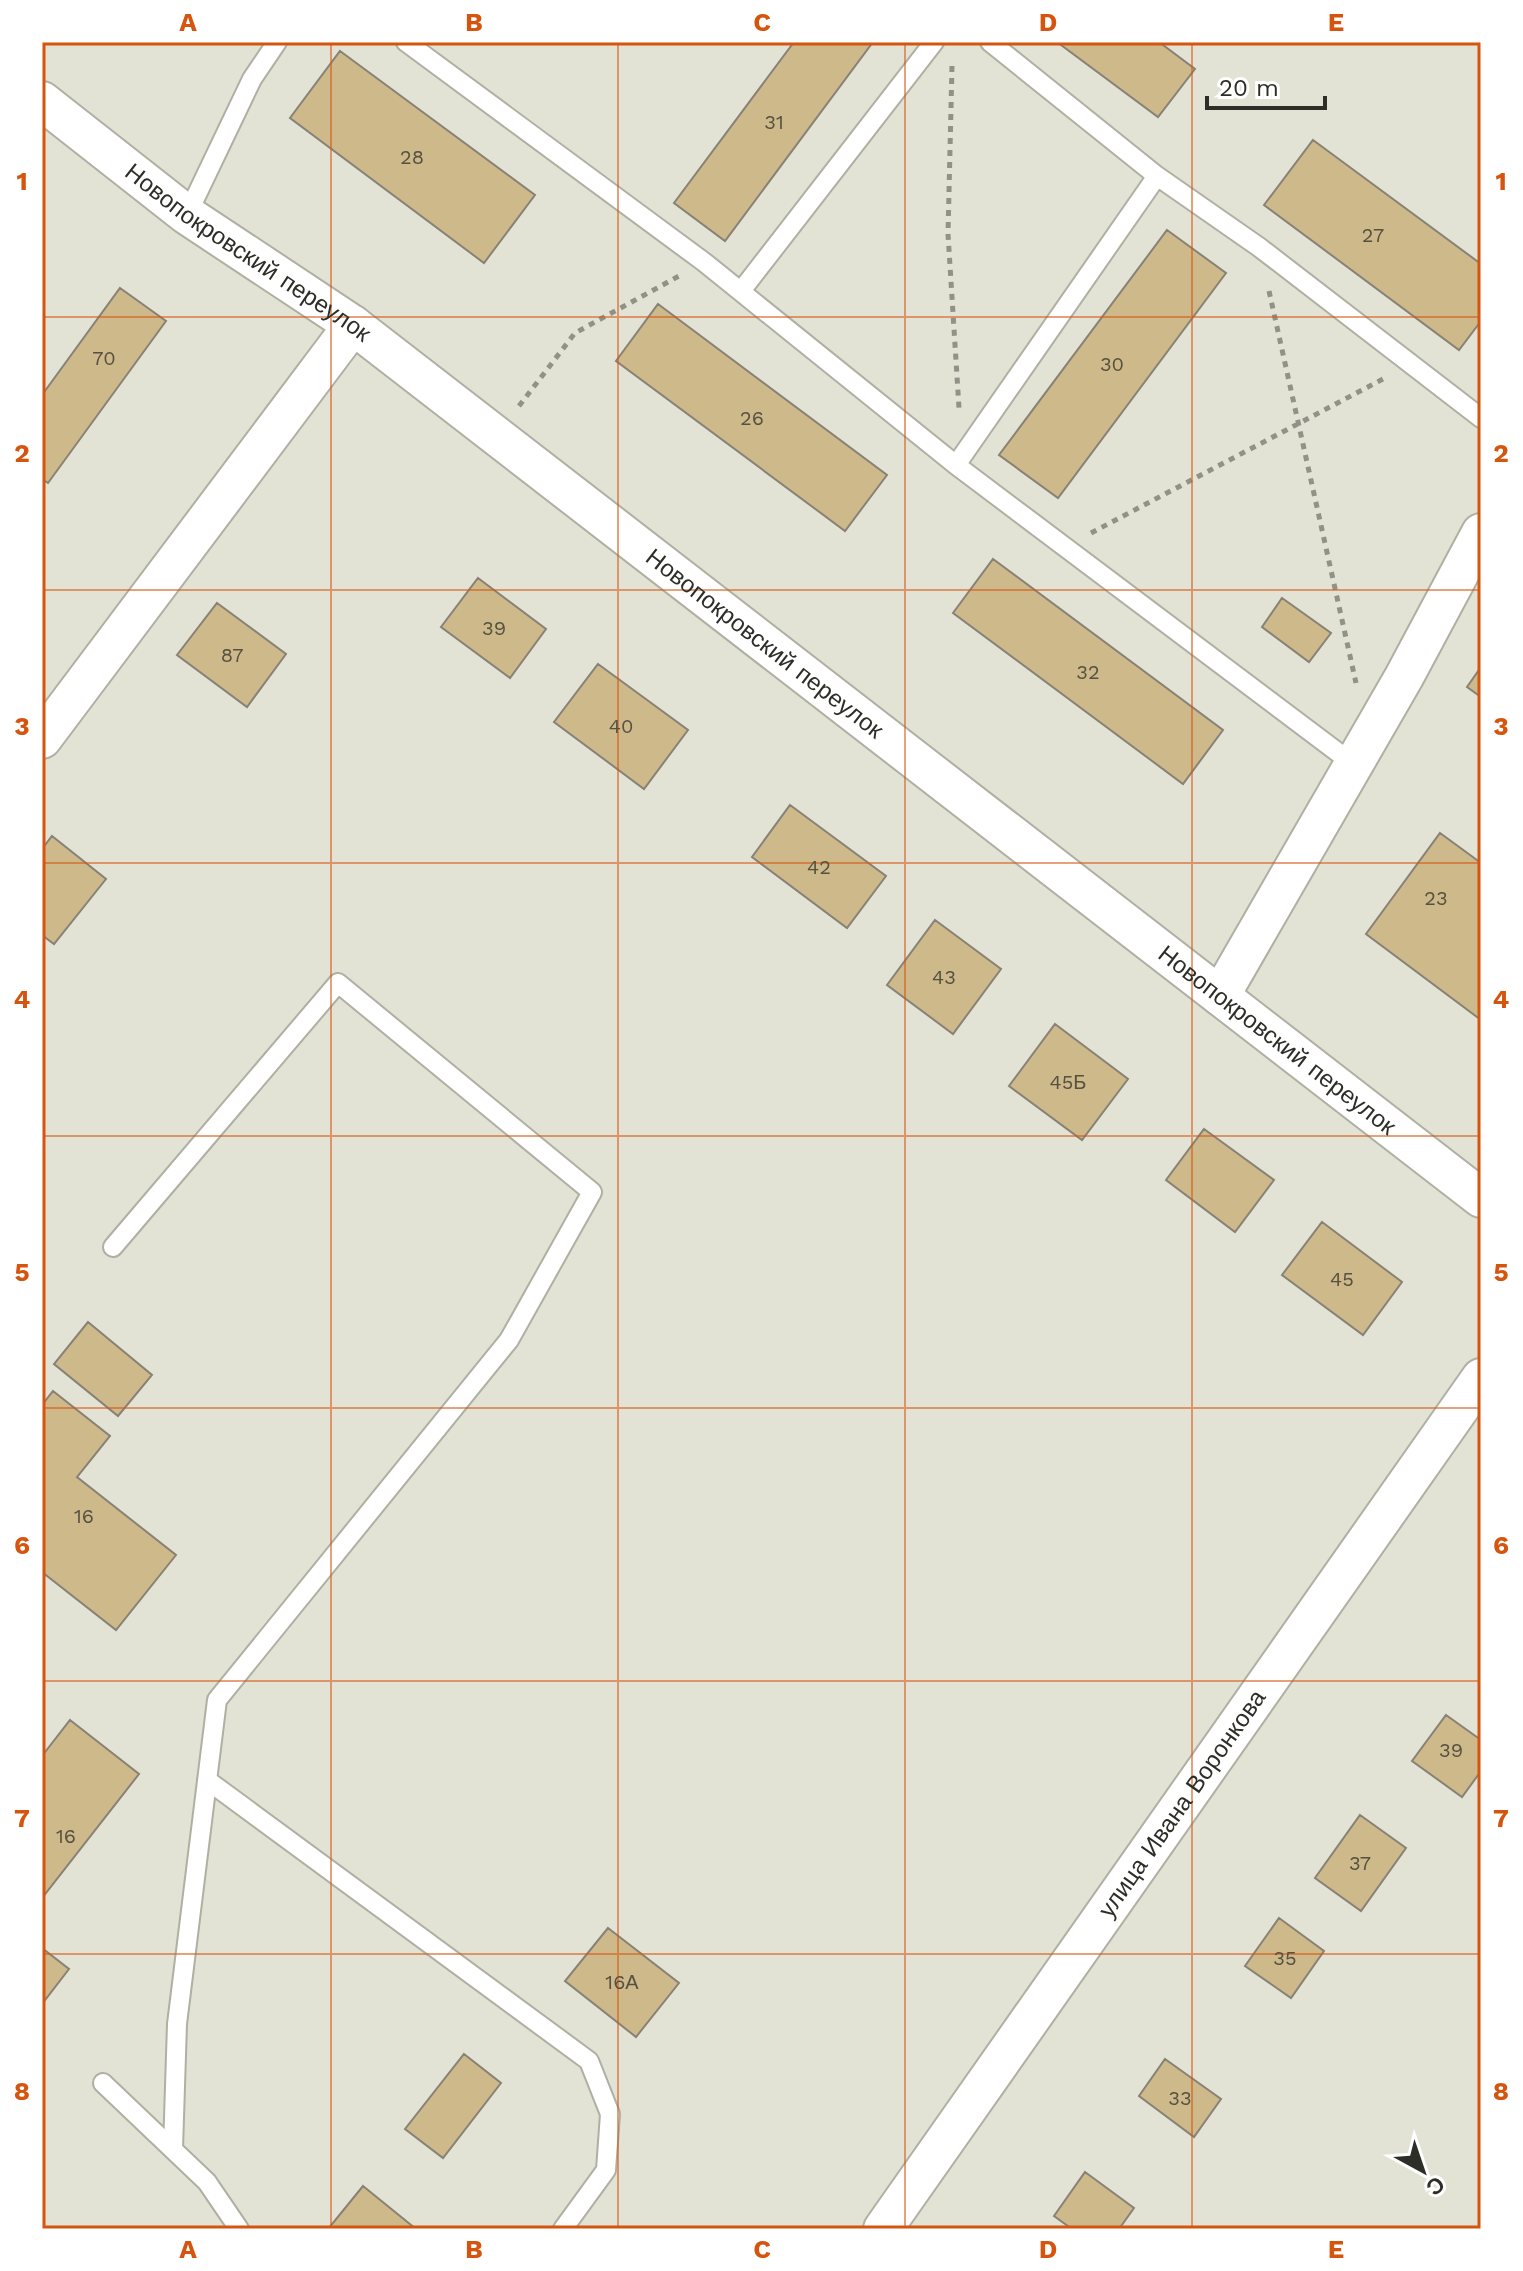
<svg xmlns="http://www.w3.org/2000/svg" width="1523" height="2271" viewBox="0 0 1523 2271" font-family="'Work Sans',sans-serif">
<style>
.building{fill:#ceb98a;stroke:#888276;stroke-width:2}
.lines{fill:none;stroke-linecap:round;stroke-linejoin:round}
.service-casing{stroke:#afafa2;stroke-width:22}
.minor-casing{stroke:#afafa2;stroke-width:42}
.path{stroke:#919287;stroke-width:5;stroke-dasharray:6 6;stroke-linecap:butt}
.service{stroke:#fff;stroke-width:18}
.minor{stroke:#fff;stroke-width:38}
.grid{fill:none;stroke:#d5550f;stroke-width:2;stroke-opacity:0.55}
.labels{text-anchor:middle;dominant-baseline:central;stroke-width:7;stroke-linejoin:round;paint-order:stroke}
.number-label{font-size:20px;fill:#565140}
.street-label{font-size:24px;fill:#2e2e28;stroke:#fff}
.neatline{fill:none;stroke:#d5550f;stroke-width:3}
.grid-label{font-size:26px;text-anchor:middle;font-weight:bold;fill:#d5550f}
</style>
<rect width="100%" height="100%" fill="#e2e3d5"/>
<!-- building -->
<path class="building" d="M794,42h79l-148,199 -51,-38z
M1057,42h102l36,27 -37,48z
M340,51l195,144 -51,68 -194,-145z
M1313,140l168,124v57l-22,29 -195,-145z
M1167,230l59,43 -168,225 -59,-43z
M120,288l46,33 -118,162 -6,-4v-84z
M658,304l229,171 -42,56 -229,-170z
M993,559l230,171 -40,54 -230,-171z
M478,578l68,51 -36,49 -69,-51z
M1282,598l49,35 -22,29 -47,-35z
M217,603l69,51 -39,53 -70,-52z
M598,664l90,66 -44,59 -90,-67z
M1481,667v30l-14,-10z
M790,805l96,71 -39,52 -95,-71z
M1440,833l41,30v157l-115,-86z
M52,836l54,43 -52,65 -12,-9v-86z
M935,920l66,49 -48,65 -66,-49z
M1055,1024l73,55 -46,61 -73,-54z
M1204,1129l70,51 -39,52 -69,-52z
M1322,1222l80,60 -39,53 -81,-60z
M88,1322l64,53 -34,41 -64,-52z
M53,1391l57,45 -33,41 99,78 -60,75 -74,-58v-167z
M1446,1715l35,25v31l-19,26 -50,-36z
M70,1720l69,54 -97,124v-142z
M1360,1815l46,33 -45,63 -46,-33z
M1279,1918l45,33 -33,47 -46,-32z
M608,1928l71,55 -43,54 -71,-56z
M42,1948l27,21 -27,35z
M464,2054l37,29 -58,75 -38,-29z
M1165,2059l56,40 -27,38 -55,-41z
M1085,2172l49,36 -15,21h-47l-18,-13z
M363,2186l53,43h-88z"/>
<g class="lines">
<defs>
<path id="service" d="M406,42l298,220 252,203 396,298
M990,42l167,134 102,71 222,171
M187,215l65,-136 25,-37
M741,291l193,-249
M956,465l201,-289
M113,1247l225,-264 254,209 -83,148 -292,360 -40,324 -4,125
M207,1780l382,281 21,53 -4,56 -43,59
M103,2083l104,99 32,47"/>
<g id="minor">
<path id="s1" d="M42,101l145,114 166,110 1128,873"/>
<path d="M42,739l311,-414"/>
<path d="M1220,996l184,-319 77,-144"/>
<path id="s2" d="M883,2229l598,-851"/>
</g>
</defs>
<!-- service casing -->
<use href="#service" class="service-casing"/>
<!-- minor casing -->
<use href="#minor" class="minor-casing"/>
<!-- path -->
<path class="path" d="M952,66l-4,168 11,174
M1269,291l87,392
M519,406l56,-73 104,-57
M1091,533l292,-154"/>
<!-- service -->
<use href="#service" class="service"/>
<!-- minor -->
<use href="#minor" class="minor"/>
</g>
<!-- grid -->
<path class="grid" d="M331,42v2187M618,42v2187M905,42v2187M1192,42v2187M42,317h1439M42,590h1439M42,863h1439M42,1136h1439M42,1408h1439M42,1681h1439M42,1954h1439"/>
<g class="labels">
<!-- number labels -->
<g class="number-label">
<text x="774" y="122">31</text>
<text x="412" y="157">28</text>
<text x="1373" y="235">27</text>
<text x="104" y="358">70</text>
<text x="1112" y="364">30</text>
<text x="752" y="418">26</text>
<text x="494" y="628">39</text>
<text x="232" y="655">87</text>
<text x="1088" y="672">32</text>
<text x="621" y="726">40</text>
<text x="819" y="867">42</text>
<text x="1436" y="898">23</text>
<text x="944" y="977">43</text>
<text x="1068" y="1082">45Б</text>
<text x="1342" y="1279">45</text>
<text x="84" y="1516">16</text>
<text x="1451" y="1750">39</text>
<text x="66" y="1836">16</text>
<text x="1360" y="1863">37</text>
<text x="1285" y="1958">35</text>
<text x="622" y="1982">16А</text>
<text x="1180" y="2098">33</text>
</g>
<!-- street labels -->
<g class="street-label">
<text stroke="none"><textPath href="#s1" startOffset="256">Новопокровский переулок</textPath></text>
<text stroke="none"><textPath href="#s1" startOffset="904">Новопокровский переулок</textPath></text>
<text stroke="none"><textPath href="#s1" startOffset="1552">Новопокровский переулок</textPath></text>
<text stroke="none"><textPath href="#s2" startOffset="520">улица Ивана Воронкова</textPath></text>
</g>
</g>
<!-- border -->
<rect width="1523" height="2271" fill="none" stroke="#ffffff" stroke-width="88"/>
<!-- north arrow -->
<g transform="translate(1423 2171) rotate(140)" stroke="#ffffff" stroke-width="6" paint-order="stroke">
<path d="M0-6L14 30L0 20L-14 30Z" fill="#2e2e28"/>
<text y="-12" font-size="22" font-weight="bold" text-anchor="middle" fill="#2e2e28">С</text>
</g>
<!-- scale -->
<path d="M1207 96v12h118v-12" fill="none" stroke="#2e2e28" stroke-width="4"/>
<text x="1219" y="96" font-size="24" fill="#2e2e28" stroke="#ffffff" stroke-width="6" paint-order="stroke">20 m</text>
<rect x="44" y="44" width="1435" height="2183" class="neatline"/>
<g class="grid-label">
<text x="188" y="31">A</text>
<text x="474" y="31">B</text>
<text x="762" y="31">C</text>
<text x="1048" y="31">D</text>
<text x="1336" y="31">E</text>
<text x="22" y="190">1</text>
<text x="1501" y="190">1</text>
<text x="22" y="462">2</text>
<text x="1501" y="462">2</text>
<text x="22" y="735">3</text>
<text x="1501" y="735">3</text>
<text x="22" y="1008">4</text>
<text x="1501" y="1008">4</text>
<text x="22" y="1281">5</text>
<text x="1501" y="1281">5</text>
<text x="22" y="1554">6</text>
<text x="1501" y="1554">6</text>
<text x="22" y="1827">7</text>
<text x="1501" y="1827">7</text>
<text x="22" y="2100">8</text>
<text x="1501" y="2100">8</text>
<text x="188" y="2258">A</text>
<text x="474" y="2258">B</text>
<text x="762" y="2258">C</text>
<text x="1048" y="2258">D</text>
<text x="1336" y="2258">E</text>
</g>
</svg>
